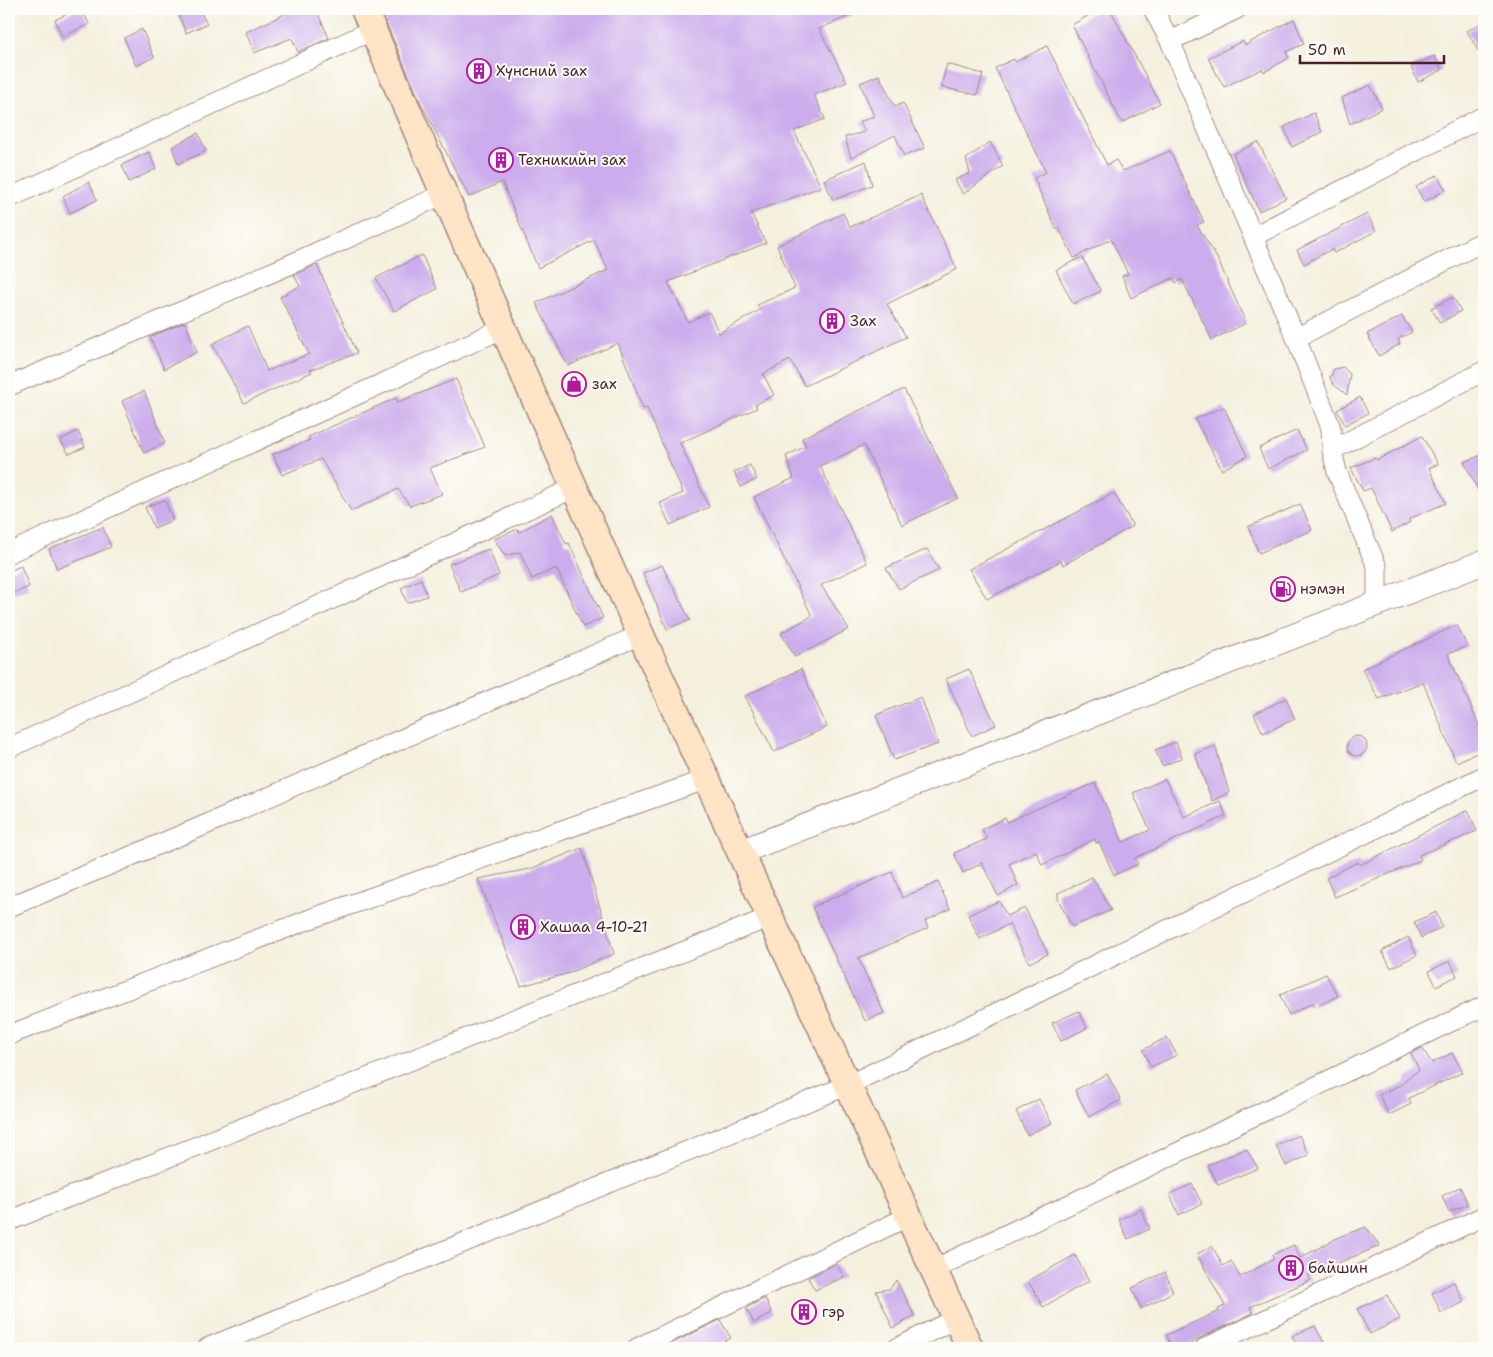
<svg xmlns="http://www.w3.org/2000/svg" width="1493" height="1357" viewBox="0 0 1493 1357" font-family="'Shantell Sans',sans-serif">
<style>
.building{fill:#cbacec}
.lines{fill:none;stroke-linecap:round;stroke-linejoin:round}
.minor-casing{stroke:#9f8884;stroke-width:21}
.tertiary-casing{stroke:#9f8884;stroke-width:26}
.secondary-casing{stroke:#9f8884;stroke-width:29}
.minor{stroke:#fff;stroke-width:19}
.tertiary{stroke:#fff;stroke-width:24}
.secondary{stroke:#ffe4c6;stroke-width:26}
.labels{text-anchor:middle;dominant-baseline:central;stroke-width:4;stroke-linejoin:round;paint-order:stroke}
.poi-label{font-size:15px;fill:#4a1f2b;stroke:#fdfcf7;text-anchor:start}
</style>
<rect width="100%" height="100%" fill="#fdfcf7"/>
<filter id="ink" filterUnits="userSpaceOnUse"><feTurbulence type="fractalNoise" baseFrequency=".02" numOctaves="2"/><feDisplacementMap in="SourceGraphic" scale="10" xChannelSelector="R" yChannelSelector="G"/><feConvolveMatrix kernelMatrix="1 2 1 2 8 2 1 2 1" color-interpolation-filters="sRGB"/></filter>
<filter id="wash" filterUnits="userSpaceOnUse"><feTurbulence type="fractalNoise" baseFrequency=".0096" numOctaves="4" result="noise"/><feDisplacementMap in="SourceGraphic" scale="20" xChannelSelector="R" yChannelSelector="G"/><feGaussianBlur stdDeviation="1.12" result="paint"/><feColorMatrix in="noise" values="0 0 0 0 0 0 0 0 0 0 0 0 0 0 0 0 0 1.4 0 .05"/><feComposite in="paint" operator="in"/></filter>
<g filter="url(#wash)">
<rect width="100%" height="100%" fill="#f4f0dd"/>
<g id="blocks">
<!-- building -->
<path class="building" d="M77,9h5l7,15 -27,13 -7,-17z
M176,9h23l8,15 -21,9z
M280,9h36l13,29 -31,14 -6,-14 -38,15 -8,-21 37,-17z
M382,9h484l-47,20 28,53 -33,13 11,24 -31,12 27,56 -70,26 15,30 -98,39 20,40 21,-10 10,21 41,-23 -3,-5 38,-17 -18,-42 66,-33 7,14 71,-32 36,74 -70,35 19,33 -101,49 -15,-26 -27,14 11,21 -19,10 2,3 -77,35 29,64 -39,18 -10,-22 23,-10 -36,-85 -4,1 -25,-66 -50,23 -32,-63 72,-33 -14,-30 -56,28 -36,-86 -33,15 -48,-94 -39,-89z
M1100,9h10l50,94 -38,20 -50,-98z
M1294,19l10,25 -18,8 3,6 -25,14 -2,-3 -38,18 -16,-29 35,-17 2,4z
M1484,22v39l-17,-30z
M142,29l12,28 -18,9 -12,-28z
M1047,46l60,119 9,-5 7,11 47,-20 34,71 -7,3 21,35 28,63 -34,17 -30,-61 -6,4 -3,-5 -42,20 -9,-22 6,-2 -17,-35 -37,19 -15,-30 -3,1 -22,-51 12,-6 -51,-104 19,-9 1,3z
M1434,56l8,14 -24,12 -7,-15z
M947,64l36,10 -6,21 -36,-8z
M879,75l16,32 8,-4 22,45 -21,8 -9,-21 -44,23 -6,-21 20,-5 -5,-10 14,-6 -14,-33z
M1370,85l12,23 -32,16 -8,-26z
M1314,113l8,19 -30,15 -8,-20z
M198,133l8,18 -28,13 -6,-17z
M990,142l13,24 -40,28 -8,-14 15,-7 -4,-14z
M1258,142l28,56 -27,13 -26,-57z
M149,152l7,17 -27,13 -7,-17z
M866,161l6,24 -39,15 -9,-20z
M1437,175l9,15 -22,12 -8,-15z
M89,182l8,18 -27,13 -7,-17z
M1367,214l9,17 -42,22 -2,-4 -28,15 -7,-14z
M422,255l15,34 -43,22 -18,-33z
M1082,257l19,34 -28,13 -17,-34z
M317,265l40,88 -47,17 2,2 -68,31 -32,-59 36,-18 19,45 42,-17 -29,-57 20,-11 -6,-11z
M1453,297l8,14 -21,12 -9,-15z
M1402,316l10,16 -14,7 2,5 -21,12 -12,-22z
M185,322l12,30 -33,17 -14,-32z
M1343,367l7,7 -3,21 -14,-11 -3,-6 4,-9z
M456,379l29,68 -55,21 12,26 -32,12 -12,-17 -47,22 -30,-52 -39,16 -9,-21 37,-14 -2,-3 88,-39 2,4z
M904,389l54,109 -56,27 -38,-80 -44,21 47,97 -46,22 28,44 -54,28 -14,-24 31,-17 -58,-119 40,-19 -8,-22 20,-10 -4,-8z
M144,391l21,52 -21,10 -22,-52z
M1360,397l8,16 -23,12 -8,-15z
M1224,407l23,49 -25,14 -27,-51z
M1297,430l10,20 -39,19 -9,-21z
M78,431l7,16 -16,7 -9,-14z
M1422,436l16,28 -9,4 17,35 -37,16 1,3 -18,10 -21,-44 -8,3 -12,-23 24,-10 2,2z
M1484,454v48l-20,-40z
M750,465l7,14 -16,8 -7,-15z
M1114,493l19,33 -70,39 -2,-4 -74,38 -18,-30z
M165,500l8,20 -19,8 -9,-21z
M1300,504l12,26 -53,23 -11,-26z
M552,514l14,30 3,-1 34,75 -20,9 -27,-59 -24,11 -12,-27 -15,4 -11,-17 24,-10 1,3z
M103,527l8,20 -54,22 -8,-20z
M489,549l10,26 -38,17 -12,-28z
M927,549l12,21 -40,19 -13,-21z
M662,565l28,55 -23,9 -24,-56z
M21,566l8,21 -20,8v-24z
M421,579l6,17 -20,7 -6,-15z
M1457,625l10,21 -19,8 36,83v13l-28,12 -33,-80 -44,17 -17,-30z
M801,669l26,58 -53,25 -29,-56z
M969,669l27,56 -24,11 -26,-57z
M921,697l17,47 -44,16 -18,-45z
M1286,698l9,21 -32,14 -9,-19z
M1347 746a10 10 0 1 1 20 0a10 10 0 1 1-20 0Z
M1176,742l6,16 -20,8 -7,-16z
M1215,746l14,46 -17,9 -17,-47z
M1165,779l19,38 36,-16 6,15 -91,42 3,6 -24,11 -15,-33 -3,1 -1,-4 -53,26 -6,-14 -27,13 9,21 -20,11 -16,-33 -19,10 -9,-20 33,-14 -5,-10 23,-11 2,4 88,-39 28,59 27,-12 -17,-37z
M1468,810l9,21 -58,24 2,5 -86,37 -9,-19 32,-16 2,3z
M582,848l32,106 -48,20 -45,12 -43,-107 52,-10z
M892,872l10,26 36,-16 12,27 -25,12 3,7 -70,30 26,55 -19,8 -53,-114z
M1092,877l19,33 -39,17 -14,-28v-6z
M999,901l8,15 18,-8 23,46 -19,9 -20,-39 -29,15 -12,-24z
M1436,912l6,15 -21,11 -7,-16z
M1408,937l9,18 -26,13 -9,-17z
M1450,961l7,15 -21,10 -7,-15z
M1326,974l12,22 -23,11 -2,-4 -24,12 -9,-20z
M1079,1011l8,17 -26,13 -9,-18z
M1167,1037l10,18 -26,12 -8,-17z
M1422,1048l10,15 20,-10 11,19 -54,26 2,6 -22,11 -10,-20 25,-12 2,-4 13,-9 -8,-17z
M1107,1074l14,26 -32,17 -14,-27z
M1039,1099l13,24 -25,12 -11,-24z
M1299,1135l10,20 -23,11 -10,-21z
M1246,1149l12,19 -40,17 -10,-20z
M1192,1184l10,20 -23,11 -9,-21z
M1460,1187l8,17 -19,8 -7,-16z
M1141,1209l9,20 -22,10 -9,-19z
M1366,1227l14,19 -72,29 3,5 -61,27 3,6 -53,25 -16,10h-12l-6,-13 53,-24 -1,-2 7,-3 -28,-52 15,-8 11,20 8,-5 9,16 34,-18 -2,-4 22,-10 6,13 41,-22z
M1075,1255l14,26 -46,26 -15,-26z
M836,1264l8,13 -29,13 -7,-12z
M1165,1272l8,20 -32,17 -9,-21z
M896,1280l19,36 -22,12 -17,-37 14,-2z
M1454,1282l10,20 -23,11 -9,-20z
M1387,1295l13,24 -30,15 -13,-25z
M765,1298l7,15 -18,10 -8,-15z
M810,1303l3,8v6l-8,5 -6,-1 -5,-8 3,-6 5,-3z
M720,1320l11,18 -18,10h-51z
M1315,1326l12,22h-29l-6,-12z"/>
</g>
</g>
<g filter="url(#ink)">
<use href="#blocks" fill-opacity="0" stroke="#9f8884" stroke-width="1"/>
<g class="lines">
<defs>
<path id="minor" d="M1153,9l17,32 126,297 30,77 5,13 1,22 5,22 40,95v37
M1170,41l67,-32
M9,198l364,-168
M1260,233l224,-117
M1296,338l188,-97
M9,386l280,-121 155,-71
M1332,450l152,-79
M9,553l495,-225
M9,748l567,-261
M9,907l189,-79 444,-194
M9,1035l301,-116 397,-140
M9,1221l761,-304
M934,1269l550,-263
M207,1348l641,-263 636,-309
M637,1348l272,-132
M897,1348l60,-30
M1205,1348l279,-132"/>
<path id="tertiary" d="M740,852l744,-290"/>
<path id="secondary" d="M364,9c193,450 399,895 606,1339"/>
</defs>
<!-- minor casing -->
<use href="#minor" class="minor-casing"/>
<!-- tertiary casing -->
<use href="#tertiary" class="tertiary-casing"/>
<!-- secondary casing -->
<use href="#secondary" class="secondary-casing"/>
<!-- minor -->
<use href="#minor" class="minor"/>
<!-- tertiary -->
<use href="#tertiary" class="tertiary"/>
<!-- secondary -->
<use href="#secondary" class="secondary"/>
</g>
</g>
<!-- icons -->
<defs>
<symbol id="building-ring" viewBox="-11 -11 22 22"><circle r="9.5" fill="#fdfcf7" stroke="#b5179e" stroke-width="1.5"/><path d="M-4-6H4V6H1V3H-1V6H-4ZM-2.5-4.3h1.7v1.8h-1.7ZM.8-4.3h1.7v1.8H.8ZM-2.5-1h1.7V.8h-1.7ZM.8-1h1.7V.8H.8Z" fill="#b5179e"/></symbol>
<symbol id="shop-ring" viewBox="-11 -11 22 22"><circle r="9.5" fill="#fdfcf7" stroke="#b5179e" stroke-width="1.5"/><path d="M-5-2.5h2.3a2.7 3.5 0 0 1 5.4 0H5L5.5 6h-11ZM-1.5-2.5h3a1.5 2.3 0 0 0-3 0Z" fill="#b5179e"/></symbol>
<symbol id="fuel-ring" viewBox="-11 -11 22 22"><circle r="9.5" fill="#fdfcf7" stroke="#b5179e" stroke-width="1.5"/><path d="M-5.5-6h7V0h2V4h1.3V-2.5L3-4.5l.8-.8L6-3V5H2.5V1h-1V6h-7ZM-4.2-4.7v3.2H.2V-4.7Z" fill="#b5179e"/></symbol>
</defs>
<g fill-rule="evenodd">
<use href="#building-ring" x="465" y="57" width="28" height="28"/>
<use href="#building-ring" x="487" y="146" width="28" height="28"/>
<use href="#building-ring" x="818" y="307" width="28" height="28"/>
<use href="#shop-ring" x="560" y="370" width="28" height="28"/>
<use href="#fuel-ring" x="1269" y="575" width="28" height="28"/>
<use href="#building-ring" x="509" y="913" width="28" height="28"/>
<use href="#building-ring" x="1277" y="1254" width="28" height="28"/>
<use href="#building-ring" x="790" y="1298" width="28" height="28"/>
</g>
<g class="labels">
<!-- poi labels -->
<g class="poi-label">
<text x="496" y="71">Хүнсний зах</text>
<text x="518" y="160">Техникийн зах</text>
<text x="850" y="321">Зах</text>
<text x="592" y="384">зах</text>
<text x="1300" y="589">нэмэн</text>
<text x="540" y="927">Хашаа 4-10-21</text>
<text x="1308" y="1268">байшин</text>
<text x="822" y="1312">гэр</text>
</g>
</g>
<!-- margin -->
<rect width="1493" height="1357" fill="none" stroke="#fdfcf7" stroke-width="30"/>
<!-- scale -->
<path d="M1300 55v8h144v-8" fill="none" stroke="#4a1f2b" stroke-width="2.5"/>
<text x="1308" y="55" font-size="15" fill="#4a1f2b" stroke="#fdfcf7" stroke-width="4" paint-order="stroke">50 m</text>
</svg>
